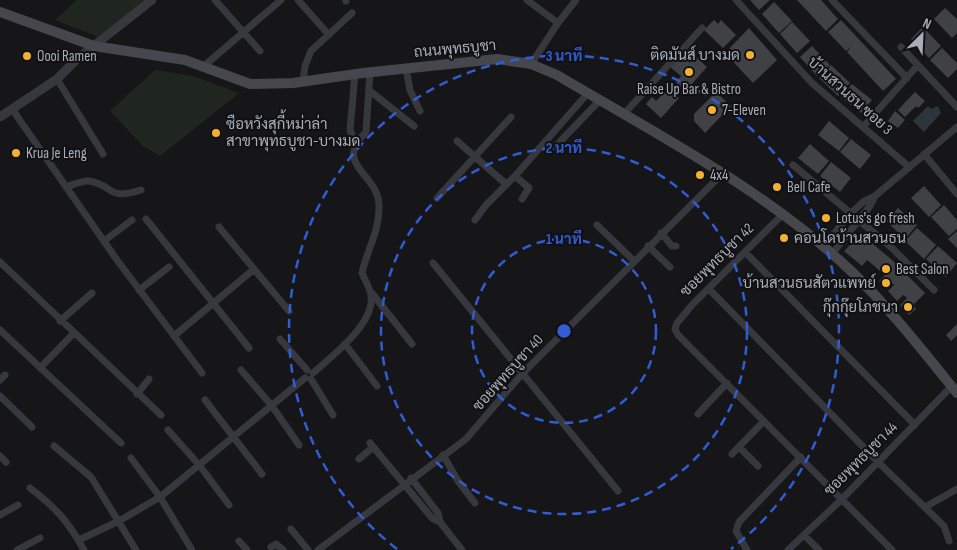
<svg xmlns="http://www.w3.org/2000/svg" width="957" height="550" viewBox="0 0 957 550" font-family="'Sofia Sans Condensed',Sarabun,sans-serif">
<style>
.green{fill:#1e261f}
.water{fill:#2c353c}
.building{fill:#404145}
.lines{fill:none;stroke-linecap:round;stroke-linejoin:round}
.minor{stroke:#37383d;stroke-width:7}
.tertiary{stroke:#37383d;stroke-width:9}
.secondary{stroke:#45474d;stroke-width:10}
.ring{fill:none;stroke:#325cd3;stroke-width:2.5;stroke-dasharray:9 6}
.poi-dot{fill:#f2b134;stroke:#111113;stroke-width:2}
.labels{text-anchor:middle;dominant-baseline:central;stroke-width:4;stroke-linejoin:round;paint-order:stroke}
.street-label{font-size:15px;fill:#a8adb8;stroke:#111113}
.poi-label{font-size:15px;fill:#a8adb8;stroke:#111113;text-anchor:start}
.centre{fill:#325cd3;stroke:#111113;stroke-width:2.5}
.ring-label{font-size:15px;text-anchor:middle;font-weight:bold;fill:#325cd3;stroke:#111113;stroke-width:4;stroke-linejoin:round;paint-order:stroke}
</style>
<rect width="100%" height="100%" fill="#161618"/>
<!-- green -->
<path class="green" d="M77,0h70l-49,37 -43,-17z
M155,70l38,6 46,17 -79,63 -17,-10 -33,-35z"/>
<!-- water -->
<path class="water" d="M928,106l3,3 7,-3 3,7 -17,19 -11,-11z"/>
<!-- building -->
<path class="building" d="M750,0h20l-11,10z
M797,0h24l17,19 -12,12z
M774,2l18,19 -13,12 -17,-19z
M945,8l12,11v14l-5,5 -18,-19z
M714,20l4,4 3,-4 15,15 -13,13 -19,-18z
M841,20l55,59 -13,12 -36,-39 5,-6 -6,5 -18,-19z
M792,22l18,19 -13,12 -17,-19z
M923,27l18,19 -12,12 -18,-19z
M749,28l28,32 -24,23 -28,-30z
M812,46l18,19 -13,11 -17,-19z
M942,48l15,15v6l-9,9 -18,-18z
M687,49l20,18 -25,28 -5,-4 4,-4 -5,-5 5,-6 -11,-9z
M831,65l19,18 -12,13 -19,-18z
M852,84l20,16 -11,13 -20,-16z
M668,89l11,9 -18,20 -15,-14 6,-7 4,4z
M716,92l15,14 -26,27 -11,-12v-7z
M915,92l10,9 -7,7 -2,-2 -11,11 -7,-7z
M895,111l10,9 -7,8 -10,-7z
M829,121l20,17 -10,13 -21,-16z
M851,139l20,16 -11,14 -20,-17z
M810,144l19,17 -11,13 -20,-16z
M831,162l20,16 -11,14 -20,-16z
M924,186l17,19 -12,12 -18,-19z
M944,205l13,15v9l-8,7 -18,-19z
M898,208l19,17 -12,14 -19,-18z
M917,228l19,17 -12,14 -19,-18z
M957,231v17l-9,-9z
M861,234l30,25 34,34 -12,12 3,4 -7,6 -9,-10 7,-7 -4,-3 -6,6 -9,-10 6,-6 -3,-3 -6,5 -6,-6 6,-6 -18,-15 -5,6 -18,-15z
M938,246l19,17 -11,14 -20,-18z
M957,324v11l-6,6 -5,-6z"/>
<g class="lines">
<!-- minor -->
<path class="minor" d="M215,0l45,51
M298,0l31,35
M346,0v1
M527,0l31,23 -27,41
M736,0l76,83 96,83
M832,0l75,78
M558,23l18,-23
M901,47l56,60
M204,66l77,-66
M406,68l4,22 10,21
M355,74l-5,56 5,12
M57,79l46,75
M303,81l2,-15 6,-15 41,-38
M370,91l44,35
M12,109l105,151 85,113
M624,114l78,-86
M863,127l55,-62
M457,141l49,43
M555,147l45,-47
M924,154l33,40
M793,165l99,83 42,42
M515,176l14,12 -7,11
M66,187c7,-2 16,-7 23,-6 26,4 17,20 52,9
M437,198l74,-81
M783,214l-91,91 -15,18 -2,6 3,6 214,215
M146,219l103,129
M475,220l11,-15 29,-29 73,-83
M597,225l36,35
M219,227l70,84
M661,233l11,13h4
M104,241l28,-21
M648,246l22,21
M823,247l28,-34 12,-11 12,-6 82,-69
M745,252l170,173
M832,254l38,-48 5,-10
M0,262l161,153
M433,263l185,228
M709,289l169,173 66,64 5,15
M139,290l30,-23
M371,292l41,52
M60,321l32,-28
M0,330l121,113
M174,336l79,-66
M280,339l27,31
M345,344l32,42
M40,368l33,-34
M241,370l31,36 27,39
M313,373c19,-17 67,-53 57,-82 -2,-6 -5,-11 -8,-18 5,-23 18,-43 17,-68 -1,-32 -47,-40 -13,-73l4,-60
M311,379l22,36
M0,380l5,-5
M137,394l12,-15
M0,396l32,31
M205,400l57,74
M698,414l29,-31
M168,430l32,36 29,39
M370,443l62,75 8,4 -2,-9 -27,-35
M54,446l37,31 45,73
M739,447l19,19
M732,454l32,-33
M443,455l15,26 17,22
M0,456l6,6
M131,458l29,39 32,53
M359,459l14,-12
M30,488c26,20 38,33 54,62
M925,507l32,-18
M0,515l18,-10
M440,522l22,28
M291,529l17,21
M804,535l15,15
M79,540l40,-19 41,-24 145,-119
M239,541l8,9
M271,547l5,-3 7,6
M17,550l23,-12
M318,550l148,-111 56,-65 201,-201
M747,550l-11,-19 3,-9 62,-65
M788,550l53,-50 111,-114"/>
<!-- tertiary -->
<path class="tertiary" d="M0,117l57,-38 20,-20 75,-59"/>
<!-- secondary -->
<path class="secondary" d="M0,12l94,34 91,14 65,24 43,-1 70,-10 134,-14 34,5 26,11c101,60 207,114 293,195 39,37 73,81 107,123"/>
</g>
<!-- distance rings -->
<g class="ring">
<circle cx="564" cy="331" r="92"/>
<circle cx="564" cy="331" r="183"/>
<path d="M397 549A275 275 0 1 1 731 549"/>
</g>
<!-- markers -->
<g class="poi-dot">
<circle cx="750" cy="55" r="5"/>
<circle cx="27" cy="56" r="5"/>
<circle cx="689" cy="72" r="5"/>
<circle cx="712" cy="110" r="5"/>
<circle cx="216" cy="133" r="5"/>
<circle cx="16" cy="153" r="5"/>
<circle cx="700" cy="175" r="5"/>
<circle cx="777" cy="187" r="5"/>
<circle cx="826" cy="218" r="5"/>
<circle cx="784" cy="238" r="5"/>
<circle cx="886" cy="269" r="5"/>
<circle cx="886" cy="283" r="5"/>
<circle cx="908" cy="307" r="5"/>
</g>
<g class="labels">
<!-- street labels -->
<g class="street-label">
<text transform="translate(455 49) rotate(-5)">ถนนพุทธบูชา</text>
<text transform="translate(850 96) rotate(42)">บ้านสวนธน ซอย 3</text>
<text transform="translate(717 260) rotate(-45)">ซอยพุทธบูชา 42</text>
<text transform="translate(508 373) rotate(-48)">ซอยพุทธบูชา 40</text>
<text transform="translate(861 459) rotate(-45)">ซอยพุทธบูชา 44</text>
</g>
<!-- poi labels -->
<g class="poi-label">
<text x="740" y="55" text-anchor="end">ติดมันส์ บางมด</text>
<text x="37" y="56">Oooi Ramen</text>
<text x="689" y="89" text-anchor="middle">Raise Up Bar &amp; Bistro</text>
<text x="722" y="110">7-Eleven</text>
<text x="226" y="124">ซือหวังสุกี้หม่าล่า<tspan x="226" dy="17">สาขาพุทธบูชา-บางมด</tspan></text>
<text x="26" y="153">Krua Je Leng</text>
<text x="710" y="175">4x4</text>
<text x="787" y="187">Bell Cafe</text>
<text x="836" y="218">Lotus's go fresh</text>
<text x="794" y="238">คอนโดบ้านสวนธน</text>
<text x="896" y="269">Best Salon</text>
<text x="876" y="283" text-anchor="end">บ้านสวนธนสัตวแพทย์</text>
<text x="898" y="307" text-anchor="end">กุ๊กกุ๊ยโภชนา</text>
</g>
</g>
<circle cx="564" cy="331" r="8" class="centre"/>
<g class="ring-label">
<text x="564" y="61">3 นาที</text>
<text x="564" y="153">2 นาที</text>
<text x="564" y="244">1 นาที</text>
</g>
<!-- north arrow -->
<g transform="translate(922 35) rotate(24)" stroke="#111113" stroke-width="4" paint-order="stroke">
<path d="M0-4L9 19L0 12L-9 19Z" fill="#a8adb8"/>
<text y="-8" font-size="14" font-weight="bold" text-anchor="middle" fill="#a8adb8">N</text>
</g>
</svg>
